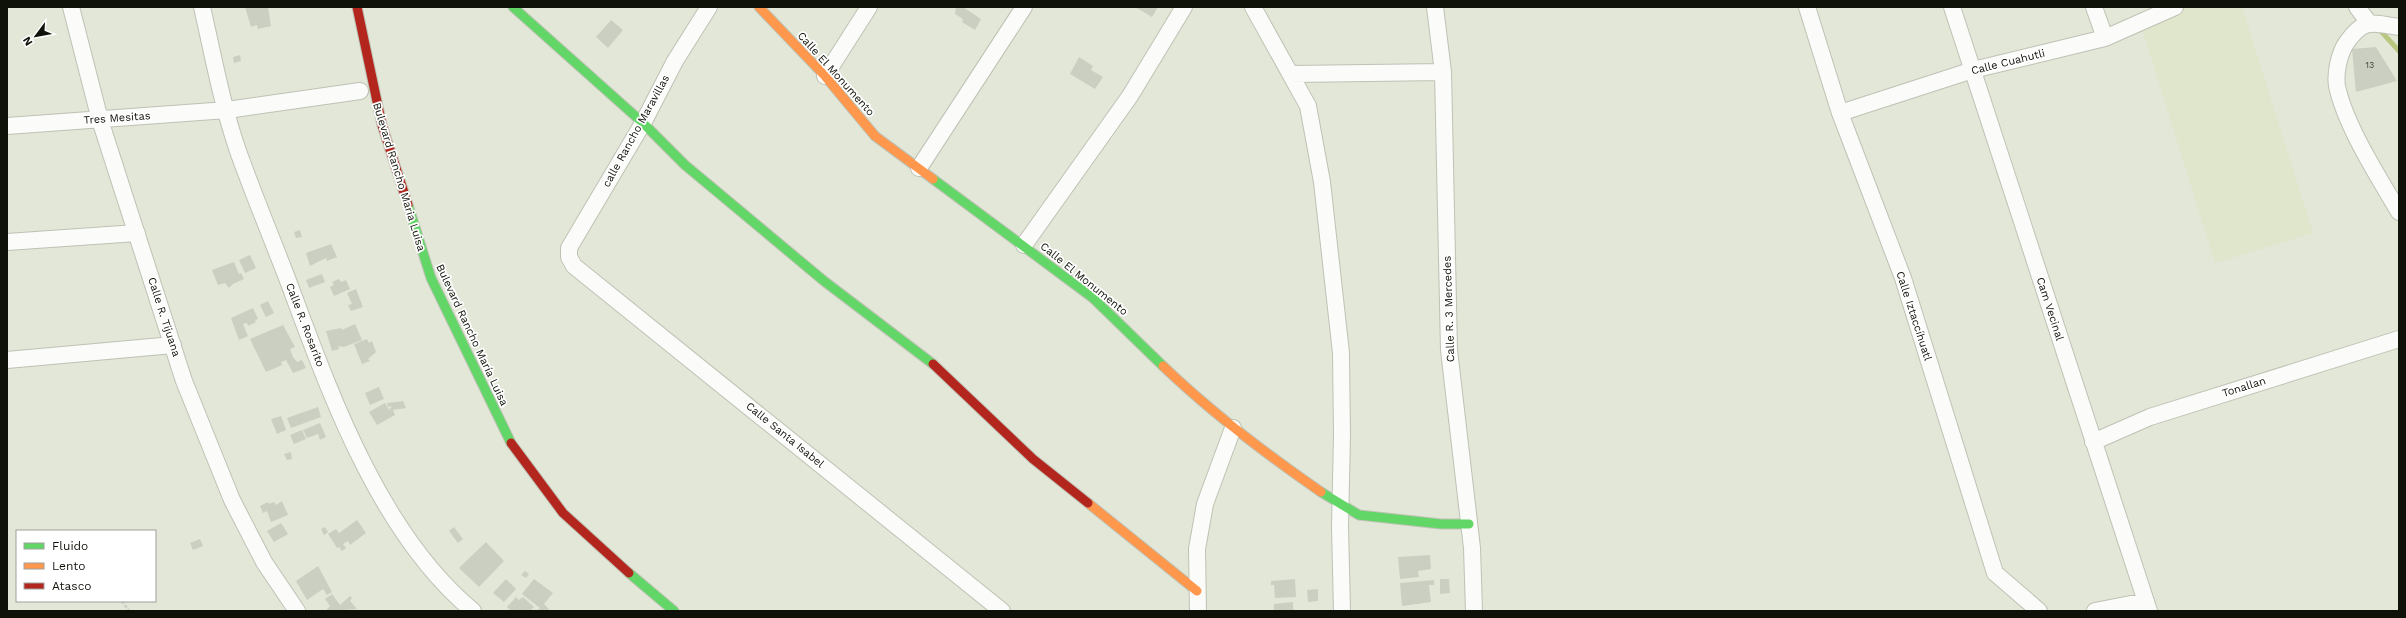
<svg xmlns="http://www.w3.org/2000/svg" width="2406" height="618" viewBox="0 0 2406 618" font-family="'Work Sans',sans-serif">
<style>
.built{fill:#dfe6cb}
.lines{fill:none;stroke-linecap:round;stroke-linejoin:round}
.stream{stroke:#b8c880;stroke-width:5}
.building{fill:#cbcfc2}
.street-casing{stroke:#bec2b5;stroke-width:18}
.fast-casing{stroke:#bec2b5;stroke-width:11}
.slow-casing{stroke:#bec2b5;stroke-width:11}
.jam-casing{stroke:#bec2b5;stroke-width:11}
.path{stroke:#cacbc7;stroke-width:2.5;stroke-dasharray:3 2;stroke-linecap:butt}
.street{stroke:#fbfbf9;stroke-width:16}
.fast{stroke:#63d668;stroke-width:9}
.slow{stroke:#ff974d;stroke-width:9}
.jam{stroke:#b3261e;stroke-width:9}
.labels{text-anchor:middle;dominant-baseline:central;stroke-width:3.5;stroke-linejoin:round;paint-order:stroke}
.number-label{font-size:9px;fill:#3f4238}
.street-label{font-size:11px;fill:#0f1208;stroke:#fff}
</style>
<rect width="100%" height="100%" fill="#e2e7d7"/>
<!-- built -->
<path class="built" d="M2186,7h56l71,226 -98,30 -75,-241z"/>
<g class="lines">
<!-- stream -->
<path class="stream" d="M2379,29l20,22"/>
</g>
<!-- building -->
<path class="building" d="M245,7h23l3,19 -13,3 -1,-4 -6,2z
M956,7h7l18,12 -6,11 -13,-8 1,-3 -8,-5z
M1135,7h23l-6,10z
M611,20l12,10 -15,18 -12,-11z
M2376,47l21,34 -41,11 -4,-43z
M240,55l1,6 -7,2 -1,-6z
M1079,57l14,9 -2,4 12,7 -8,12 -25,-15z
M300,230l2,7 -6,1 -2,-6z
M331,244l6,13 -10,4 -1,-3 -16,8 -4,-13z
M250,255l6,13 -11,5 -6,-13z
M234,262l5,12 2,-1 3,6 -11,5 -4,4 -4,-5 -7,2 -6,-15z
M322,274l3,8 -16,6 -3,-8z
M339,279l2,3 5,-2 4,9 -16,7 -4,-9 4,-2 -2,-3z
M356,289l7,18 -12,4 -3,-6 4,-1 -5,-11z
M268,301l6,12 -8,4 -6,-12z
M253,308l5,11 -3,1 1,2 -8,4 -1,-3 -4,1 5,12 -9,4 -8,-22z
M355,324l7,16 -18,7 -6,-1 1,3 -7,2 -6,-20 15,-3 1,2z
M283,325l12,22 -5,2 3,8 4,5 5,-2 4,8 -13,5 -7,-13 -5,2 1,3 -16,7 -16,-33z
M367,339l2,4 3,-2 4,11 -8,7 2,2 -8,3 -8,-20z
M379,387l5,12 -14,6 -5,-12z
M403,401l3,7 -13,2 2,5 -18,10 -8,-13 16,-9 4,7 3,-4 -4,1 -1,-4z
M318,407l3,10 -30,11 -4,-10z
M281,416l5,14 -9,4 -6,-15z
M320,423l6,14 -6,3 -2,-6 -11,4 -4,-8z
M302,430l4,9 -12,5 -4,-9z
M291,452l1,7 -5,1 -3,-6z
M282,501l6,14 -17,7 -4,-11 -4,2 -3,-7 8,-4 1,2 5,-2 2,3z
M357,520l9,13 -16,12 -2,-4 -5,3 3,4 -4,3 -3,-4 -2,1 -9,-14 8,-5 3,4z
M281,523l7,11 -14,8 -7,-11z
M325,527l3,5 -4,3 -3,-6z
M454,527l9,12 -5,4 -9,-12z
M200,539l3,7 -10,4 -3,-7z
M486,542l18,19 -25,26 -20,-19z
M1430,555l1,14 -13,2 1,6 -19,2 -2,-22z
M318,566l14,26 -5,3 -4,-6 -16,11 -11,-19z
M525,571l4,3 -3,4 -5,-3z
M506,579l10,10 -12,13 -11,-9z
M534,579l19,14 -9,11 5,5 -2,2h-10l3,-3 -18,-14z
M1295,579l1,18 -21,1 -1,-13h-3v-4z
M1440,579h9l1,14 -10,1z
M1434,580v5h-5l2,17 -29,4 -2,-23z
M1318,589v12l-10,1 -1,-12z
M332,594l8,11 10,-9 2,2 -2,3 7,8 -29,2 -1,-2 3,-3 -5,-7z
M516,597l3,3 4,-3 11,10 -4,4h-19l-4,-4z
M1293,602v7l4,2h-23v-7z"/>
<g class="lines">
<defs>
<path id="street" d="M71,7l29,113 84,261 48,119 32,62 33,49
M202,7c11,48 20,98 36,144 16,45 35,90 52,135 41,110 90,248 183,325
M709,7l-34,54 -32,62 -74,125v9l5,9 428,345
M1253,7l55,99 14,76 19,171 1,82 -2,92 2,84
M1435,7l8,65 6,278 23,198 2,63
M1807,7l33,106 63,165 92,295 44,38
M1952,7l197,604
M2094,7l11,31
M2357,7l12,16
M2399,27c-27,-4 -35,-9 -52,15 -8,11 -12,31 -10,44 8,39 42,92 62,126
M1292,74l151,-2
M825,76l44,-69
M1840,113l133,-43 132,-32 70,-31
M7,126l220,-16 133,-19
M919,168l105,-161
M7,242l130,-9
M1024,245l106,-149 54,-89
M7,360l166,-15
M2093,442l57,-25 249,-78
M1198,611l-1,-62 8,-45 28,-76
M2095,611l51,-10"/>
<path id="fast" d="M513,7l130,116 42,42 139,116 109,83
M933,179l160,119 70,68
M408,205l23,73 80,165
M1321,492l38,23 82,9h28
M629,573l45,38"/>
<path id="slow" d="M759,7l66,69 50,60 58,43
M1163,366c48,46 103,88 158,126
M1088,503l109,88"/>
<path id="jam" d="M357,7l25,118 26,80
M933,364l100,95 55,44
M511,443l52,70 66,60"/>
</defs>
<!-- street casing -->
<use href="#street" class="street-casing"/>
<!-- fast casing -->
<use href="#fast" class="fast-casing"/>
<!-- slow casing -->
<use href="#slow" class="slow-casing"/>
<!-- jam casing -->
<use href="#jam" class="jam-casing"/>
<!-- path -->
<path class="path" d="M122,601l7,10"/>
<!-- street -->
<use href="#street" class="street"/>
<!-- fast -->
<use href="#fast" class="fast"/>
<!-- slow -->
<use href="#slow" class="slow"/>
<!-- jam -->
<use href="#jam" class="jam"/>
</g>
<g class="labels">
<!-- number labels -->
<g class="number-label">
<text x="2370" y="65">13</text>
</g>
<!-- street labels -->
<g class="street-label">
<text transform="translate(2008 62) rotate(-14)">Calle Cuahutli</text>
<text transform="translate(836 74) rotate(48)">Calle El Monumento</text>
<text transform="translate(117 118) rotate(-4)">Tres Mesitas</text>
<text transform="translate(636 131) rotate(-61)">calle Rancho Maravillas</text>
<text transform="translate(399 177) rotate(73)">Bulevard Rancho Maria Luisa</text>
<text transform="translate(1084 279) rotate(39)">Calle El Monumento</text>
<text transform="translate(1449 309) rotate(-92)">Calle R. 3 Mercedes</text>
<text transform="translate(2050 309) rotate(72)">Cam Vecinal</text>
<text transform="translate(1914 316) rotate(72)">Calle Iztaccíhuatl</text>
<text transform="translate(164 317) rotate(72)">Calle R. Tijuana</text>
<text transform="translate(305 325) rotate(69)">Calle R. Rosarito</text>
<text transform="translate(472 335) rotate(65)">Bulevard Rancho María Luisa</text>
<text transform="translate(2244 387) rotate(-17)">Tonallan</text>
<text transform="translate(785 435) rotate(39)">Calle Santa Isabel</text>
</g>
</g>
<!-- border -->
<rect width="2406" height="618" fill="none" stroke="#0f1208" stroke-width="16"/>
<!-- legend -->
<rect x="16" y="530" width="140" height="72" fill="#ffffff" stroke="#9fa09c"/>
<rect x="24" y="543" width="20" height="6" fill="#63d668" stroke="#9fa09c"/>
<text x="52" y="550" font-size="12" fill="#0f1208">Fluido</text>
<rect x="24" y="563" width="20" height="6" fill="#ff974d" stroke="#9fa09c"/>
<text x="52" y="570" font-size="12" fill="#0f1208">Lento</text>
<rect x="24" y="583" width="20" height="6" fill="#b3261e" stroke="#9fa09c"/>
<text x="52" y="590" font-size="12" fill="#0f1208">Atasco</text>
<!-- north arrow -->
<g transform="translate(36 36) rotate(238)" stroke="#ffffff" stroke-width="3" paint-order="stroke">
<path d="M0-3L7 15L0 10L-7 15Z" fill="#0f1208"/>
<text y="-6" font-size="11" font-weight="bold" text-anchor="middle" fill="#0f1208">N</text>
</g>
</svg>
